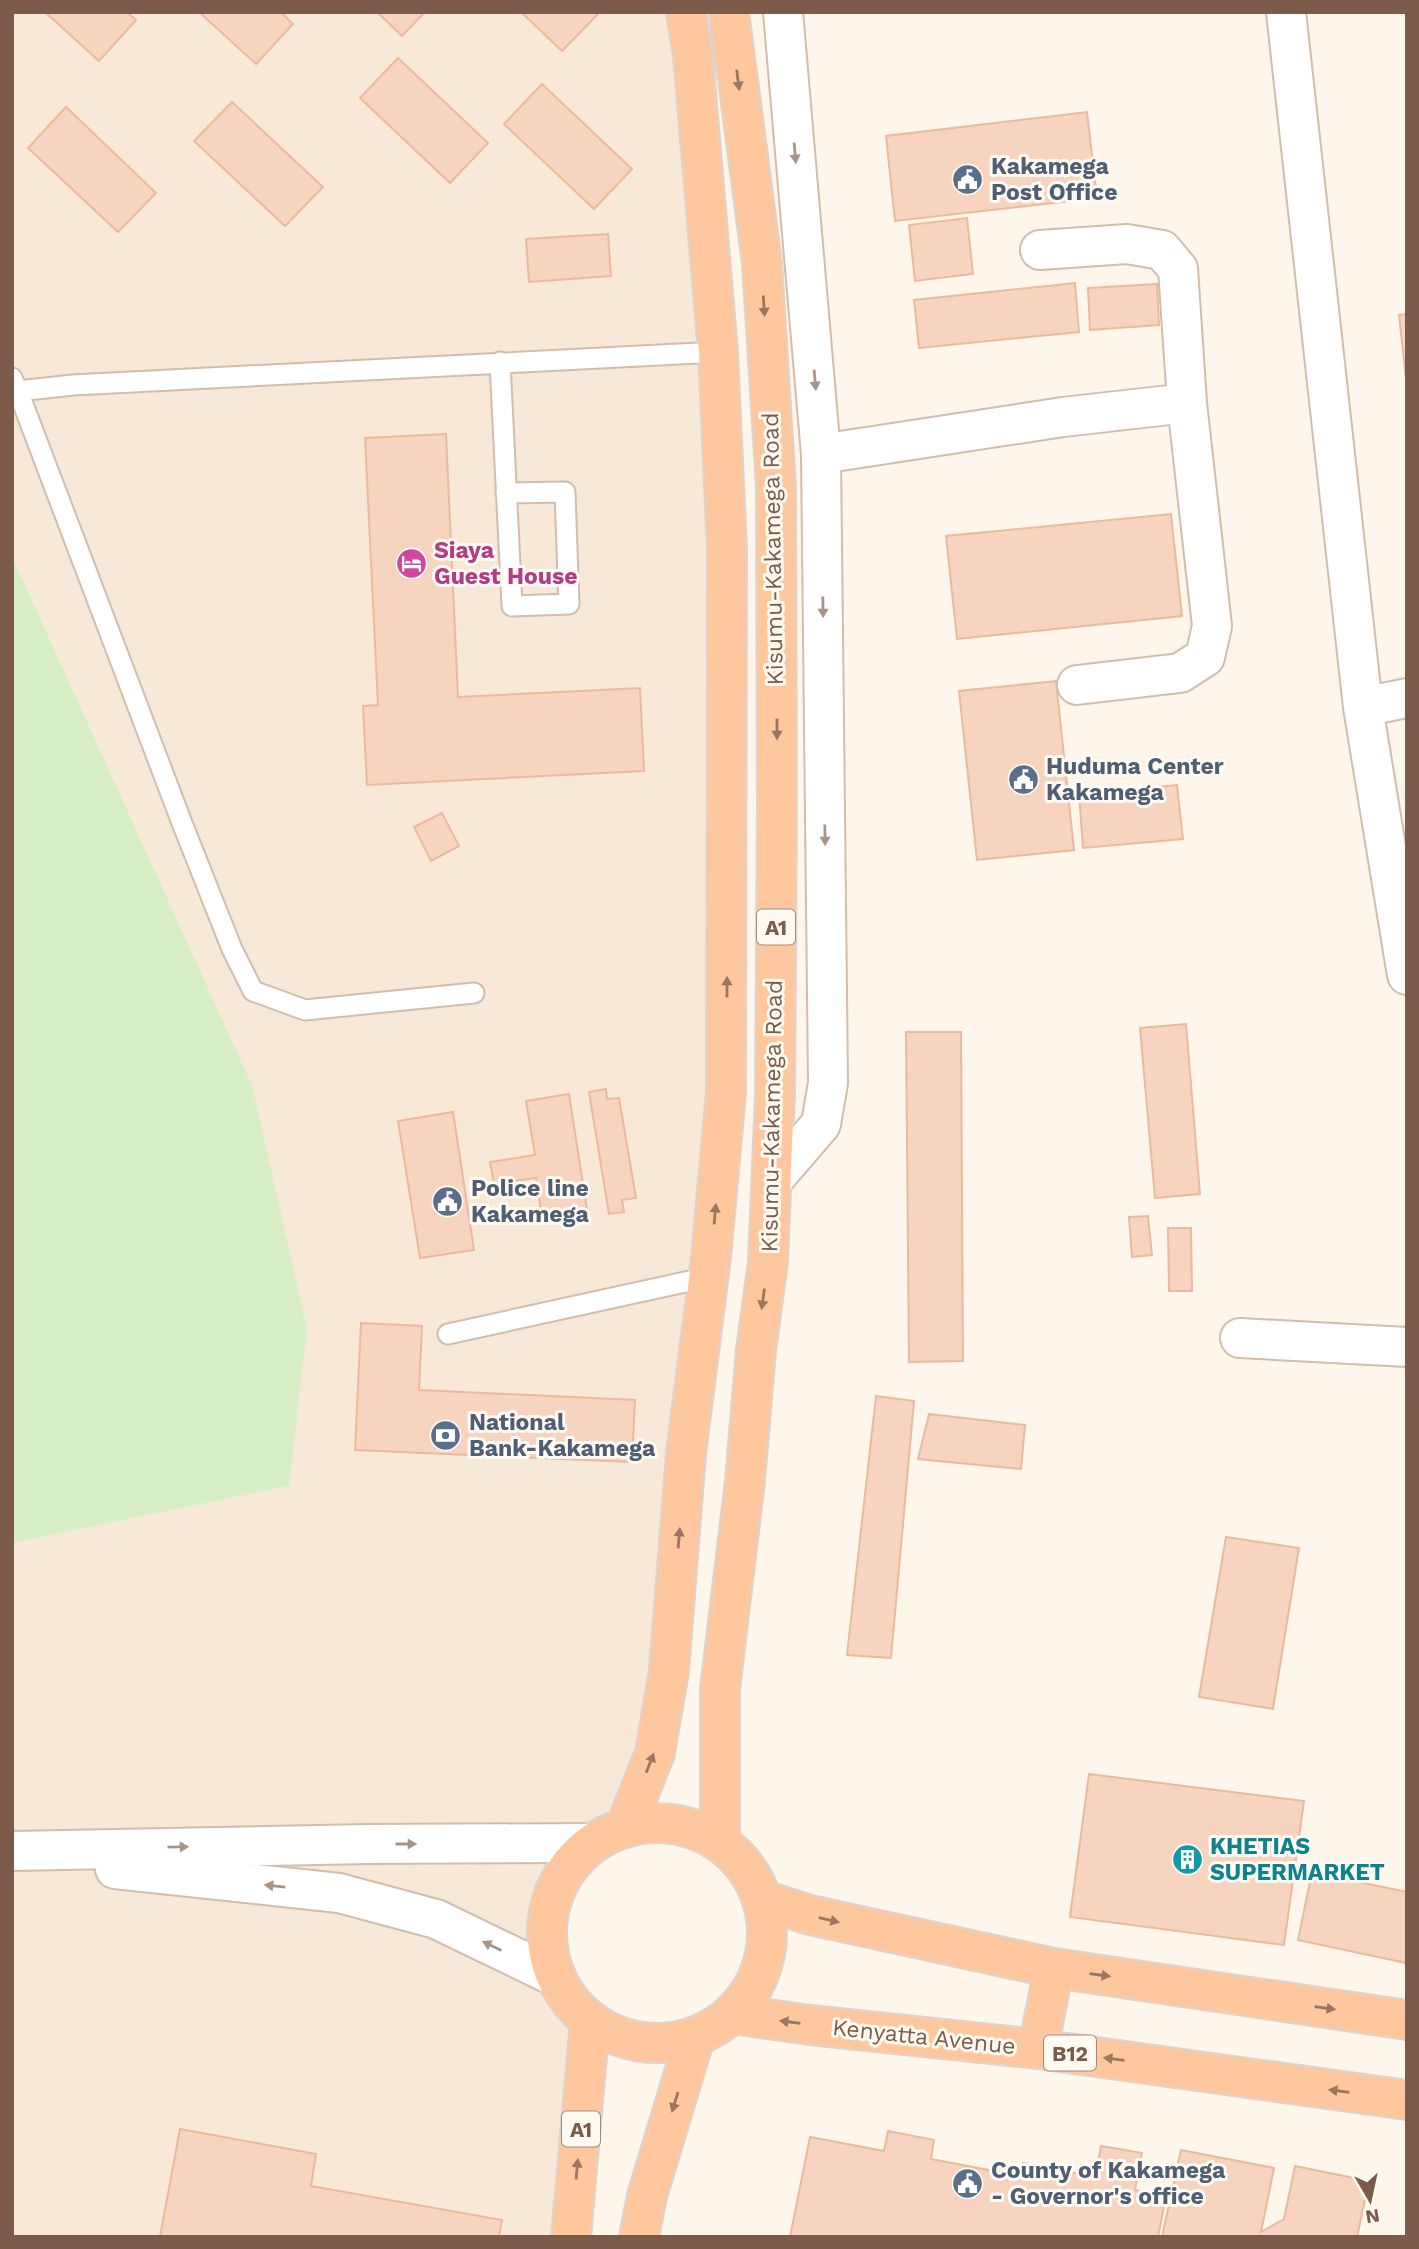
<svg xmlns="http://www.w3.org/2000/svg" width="1419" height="2249" viewBox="0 0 1419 2249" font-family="'Work Sans',sans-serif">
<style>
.residential{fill:#f7e8d8}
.green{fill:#d7eec6}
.building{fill:#f6d4bf;stroke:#ebba9e;stroke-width:2}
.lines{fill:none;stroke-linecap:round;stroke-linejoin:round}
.service-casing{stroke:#d3bdad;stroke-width:23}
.minor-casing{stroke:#d3bdad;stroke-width:42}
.trunk-casing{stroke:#ddd4d0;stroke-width:42}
.service{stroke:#fff;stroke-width:19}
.minor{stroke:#fff;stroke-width:38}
.trunk{stroke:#fec79e;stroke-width:38}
.oneway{fill:#9d765f}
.oneway2{fill:#aa9489}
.labels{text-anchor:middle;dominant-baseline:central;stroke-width:6;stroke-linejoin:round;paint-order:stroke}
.shield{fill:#fffaf2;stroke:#a48b7c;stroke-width:2}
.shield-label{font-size:21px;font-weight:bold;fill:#7d5b4a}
.service-label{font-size:23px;font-weight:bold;fill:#4e5e75;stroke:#fffaf2;text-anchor:start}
.street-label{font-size:23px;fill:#7d5b4a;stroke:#fffaf2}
.hotel-label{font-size:23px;font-weight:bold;fill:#b23c85;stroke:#fffaf2;text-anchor:start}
.culture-label{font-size:23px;font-weight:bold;fill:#0d838f;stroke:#fffaf2;text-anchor:start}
</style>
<rect width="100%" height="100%" fill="#fef6ea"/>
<!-- residential -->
<path class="residential" d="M12,12h668l51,802 -70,857 -39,155 -42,19 -23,25 -14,36 -4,37 3,36 37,49 -13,209h-554v-694l277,-57 -37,-401 -240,-529z"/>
<!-- green -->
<path class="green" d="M12,556l240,529 55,244 -18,157 -277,57z"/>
<!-- building -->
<path class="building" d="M45,12h82l9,8 -37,41z
M199,12h82l12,12 -37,40z
M377,12h48l-23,24z
M521,12h79l-38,39z
M398,58l90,85 -38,40 -90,-85z
M542,84l90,85 -38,40 -90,-85z
M232,102l91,85 -38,39 -91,-85z
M66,107l90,86 -38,39 -90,-84z
M1087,112l10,86 -202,23 -9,-85z
M967,218l6,56 -58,7 -6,-56z
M608,234l3,42 -82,6 -3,-43z
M1075,283l4,49 -160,16 -5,-48z
M1157,284l2,41 -69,5 -2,-42z
M1407,314v74l-8,-73z
M446,434l12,263 182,-9 4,83 -277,14 -4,-79 15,-1 -13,-267z
M1171,514l11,102 -225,23 -11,-103z
M1056,681l18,169 -97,10 -18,-169z
M1177,785l6,54 -100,9 -4,-54z
M442,813l17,33 -28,15 -17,-34z
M1186,1024l14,170 -45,4 -15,-170z
M906,1032h55l2,329 -54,1z
M606,1089l1,10 12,-1 17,100 -14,2 2,12 -15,2 -20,-122z
M569,1094l19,122 -45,7 -7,-45 -42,6 -4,-22 45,-7 -9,-54z
M453,1112l21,138 -54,8 -22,-137z
M1148,1216l4,39 -20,2 -3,-40z
M1168,1228h23l1,63h-23z
M361,1323l61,3 -3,64 216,10 -3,62 -277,-12z
M876,1396l38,5 -23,257 -44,-3z
M929,1414l96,11 -4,44 -103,-10z
M1226,1537l73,11 -26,161 -74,-12z
M1089,1774l215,27 -20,144 -214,-28z
M1312,1872l95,20 -1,71 -108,-23z
M180,2129l136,25 -5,32 191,34 -3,17h-339z
M888,2131l46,9 -3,19 89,17 3,-13 72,14 6,-31 41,7 -7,37 31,6 -8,41h-368l20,-100 74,14z
M1181,2150l93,18 -13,64 23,-13 11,-53 74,15 -12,56h-195z"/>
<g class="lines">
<defs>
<path id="service" d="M500,362l12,244 57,-2 -4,-112 -59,1
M12,378l6,13 55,-6 645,-33
M18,391l164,432 50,126 21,42 52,19 169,-17
M448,1334l260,-57"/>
<path id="minor" d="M1286,12l77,695 44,268
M1040,250l87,-6 35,6 16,19 9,134
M821,454l242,-37 124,-14 25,223 -7,31 -25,16 -103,12
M1363,707l44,-9
M772,1181l49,-57 7,-41 -7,-629 -38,-442
M1240,1338l167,9
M12,1851l356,-7 224,-1
M115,1869l224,24 97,26 118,57"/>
<path id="trunk" d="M547 1933a110 110 0 1 1 220 0a110 110 0 1 1-220 0Z
M626,1826l29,-73 14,-82 17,-217 25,-197 15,-164 1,-544 -9,-197 -25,-296 -7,-44
M720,1841v-152l25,-208 11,-131 12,-88 7,-167 2,-287 -1,-321 -14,-224 -33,-251
M763,1900l47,15 244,53 353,52
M733,2014l77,11 228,24 369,51
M1038,2049l16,-81
M571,2237l19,-215
M639,2237l8,-41 48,-159"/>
</defs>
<!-- service casing -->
<use href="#service" class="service-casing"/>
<!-- minor casing -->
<use href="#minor" class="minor-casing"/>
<!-- trunk casing -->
<use href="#trunk" class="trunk-casing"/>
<!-- service -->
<use href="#service" class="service"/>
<!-- minor -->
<use href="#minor" class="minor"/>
<!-- trunk -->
<use href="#trunk" class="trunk"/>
</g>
<!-- one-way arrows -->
<defs><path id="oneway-solid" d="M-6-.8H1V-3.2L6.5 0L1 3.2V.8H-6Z" transform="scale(1.75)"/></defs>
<g class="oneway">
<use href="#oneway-solid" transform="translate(738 80) rotate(83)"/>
<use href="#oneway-solid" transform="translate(764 306) rotate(86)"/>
<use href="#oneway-solid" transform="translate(777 729) rotate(90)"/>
<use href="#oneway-solid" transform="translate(727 987) rotate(-90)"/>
<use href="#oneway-solid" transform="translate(715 1214) rotate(-85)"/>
<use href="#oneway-solid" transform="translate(763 1299) rotate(98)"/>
<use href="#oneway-solid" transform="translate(679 1538) rotate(-85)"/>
<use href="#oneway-solid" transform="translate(650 1763) rotate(-69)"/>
<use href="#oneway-solid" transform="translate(829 1920) rotate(13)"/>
<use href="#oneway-solid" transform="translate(1100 1975) rotate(8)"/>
<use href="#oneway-solid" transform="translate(1325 2008) rotate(8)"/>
<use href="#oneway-solid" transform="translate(790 2022) rotate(-172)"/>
<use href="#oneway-solid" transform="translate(1114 2059) rotate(-173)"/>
<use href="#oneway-solid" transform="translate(1339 2091) rotate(-172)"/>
<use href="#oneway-solid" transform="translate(675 2102) rotate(107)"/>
<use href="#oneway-solid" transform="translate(577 2169) rotate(-85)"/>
</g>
<g class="oneway2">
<use href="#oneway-solid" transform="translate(795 153) rotate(85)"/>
<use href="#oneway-solid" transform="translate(815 380) rotate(85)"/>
<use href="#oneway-solid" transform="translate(823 607) rotate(89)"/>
<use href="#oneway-solid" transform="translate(825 835) rotate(89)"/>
<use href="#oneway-solid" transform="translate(406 1844)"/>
<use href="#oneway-solid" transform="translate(178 1847) rotate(-1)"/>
<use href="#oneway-solid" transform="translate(275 1886) rotate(-174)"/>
<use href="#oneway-solid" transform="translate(492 1946) rotate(-154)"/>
</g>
<!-- icons -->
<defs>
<symbol id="civic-disc" viewBox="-11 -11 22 22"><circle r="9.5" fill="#5c6f8a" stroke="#fffaf2"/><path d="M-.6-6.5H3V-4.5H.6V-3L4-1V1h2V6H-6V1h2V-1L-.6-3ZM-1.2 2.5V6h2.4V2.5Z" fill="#fff"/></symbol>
<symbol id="hotel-disc" viewBox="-11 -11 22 22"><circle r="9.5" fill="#d1479c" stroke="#fffaf2"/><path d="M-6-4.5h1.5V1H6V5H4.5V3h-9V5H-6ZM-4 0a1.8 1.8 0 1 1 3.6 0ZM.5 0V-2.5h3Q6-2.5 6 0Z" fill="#fff"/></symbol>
<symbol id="bank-disc" viewBox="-11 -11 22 22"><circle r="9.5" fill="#5c6f8a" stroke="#fffaf2"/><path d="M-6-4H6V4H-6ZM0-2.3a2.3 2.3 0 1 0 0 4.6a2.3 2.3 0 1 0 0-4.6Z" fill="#fff"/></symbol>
<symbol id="building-disc" viewBox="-11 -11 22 22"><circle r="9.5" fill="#0f9aa8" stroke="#fffaf2"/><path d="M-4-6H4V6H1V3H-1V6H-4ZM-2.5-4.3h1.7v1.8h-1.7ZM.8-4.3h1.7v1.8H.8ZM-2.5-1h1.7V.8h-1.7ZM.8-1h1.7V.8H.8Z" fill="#fff"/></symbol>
</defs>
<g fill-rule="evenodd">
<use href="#civic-disc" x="950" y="162" width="35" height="35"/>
<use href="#hotel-disc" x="394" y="546" width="35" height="35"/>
<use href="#civic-disc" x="1006" y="762" width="35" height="35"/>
<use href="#civic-disc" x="430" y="1184" width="35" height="35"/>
<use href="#bank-disc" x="428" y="1418" width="35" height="35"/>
<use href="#building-disc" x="1170" y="1842" width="35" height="35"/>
<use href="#civic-disc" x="950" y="2166" width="35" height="35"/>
</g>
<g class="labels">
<!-- shield labels -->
<g class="shield">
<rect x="757" y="909.5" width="38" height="35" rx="5"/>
<rect x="1044" y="2035.5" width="52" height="35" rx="5"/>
<rect x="562" y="2111.5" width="38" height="35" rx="5"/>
</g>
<g class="shield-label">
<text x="776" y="927">A1</text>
<text x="1070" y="2053">B12</text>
<text x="581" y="2129">A1</text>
</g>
<!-- service labels -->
<g class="service-label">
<text x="991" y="166">Kakamega<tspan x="991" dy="26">Post Office</tspan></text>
<text x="1046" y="766">Huduma Center<tspan x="1046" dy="26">Kakamega</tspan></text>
<text x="471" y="1188">Police line<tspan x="471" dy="26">Kakamega</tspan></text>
<text x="469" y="1422">National<tspan x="469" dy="26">Bank-Kakamega</tspan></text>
<text x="991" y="2170">County of Kakamega<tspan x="991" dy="26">- Governor's office</tspan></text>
</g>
<!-- street labels -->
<g class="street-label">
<text transform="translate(773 549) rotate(-91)">Kisumu-Kakamega Road</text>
<text transform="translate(772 1116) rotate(-89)">Kisumu-Kakamega Road</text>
<text transform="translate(924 2037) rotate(6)">Kenyatta Avenue</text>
</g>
<!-- hotel labels -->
<g class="hotel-label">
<text x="434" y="550">Siaya<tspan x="434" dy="26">Guest House</tspan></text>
</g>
<!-- culture labels -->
<g class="culture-label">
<text x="1210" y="1846">KHETIAS<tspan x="1210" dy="26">SUPERMARKET</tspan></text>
</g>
</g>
<!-- border -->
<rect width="1419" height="2249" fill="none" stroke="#7d5b4a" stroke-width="28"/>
<!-- north arrow -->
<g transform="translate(1370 2200) rotate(171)" stroke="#fffaf2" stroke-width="5" paint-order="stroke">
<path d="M0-5L12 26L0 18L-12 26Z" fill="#7d5b4a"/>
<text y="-10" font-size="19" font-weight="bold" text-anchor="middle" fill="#7d5b4a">N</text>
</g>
</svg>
